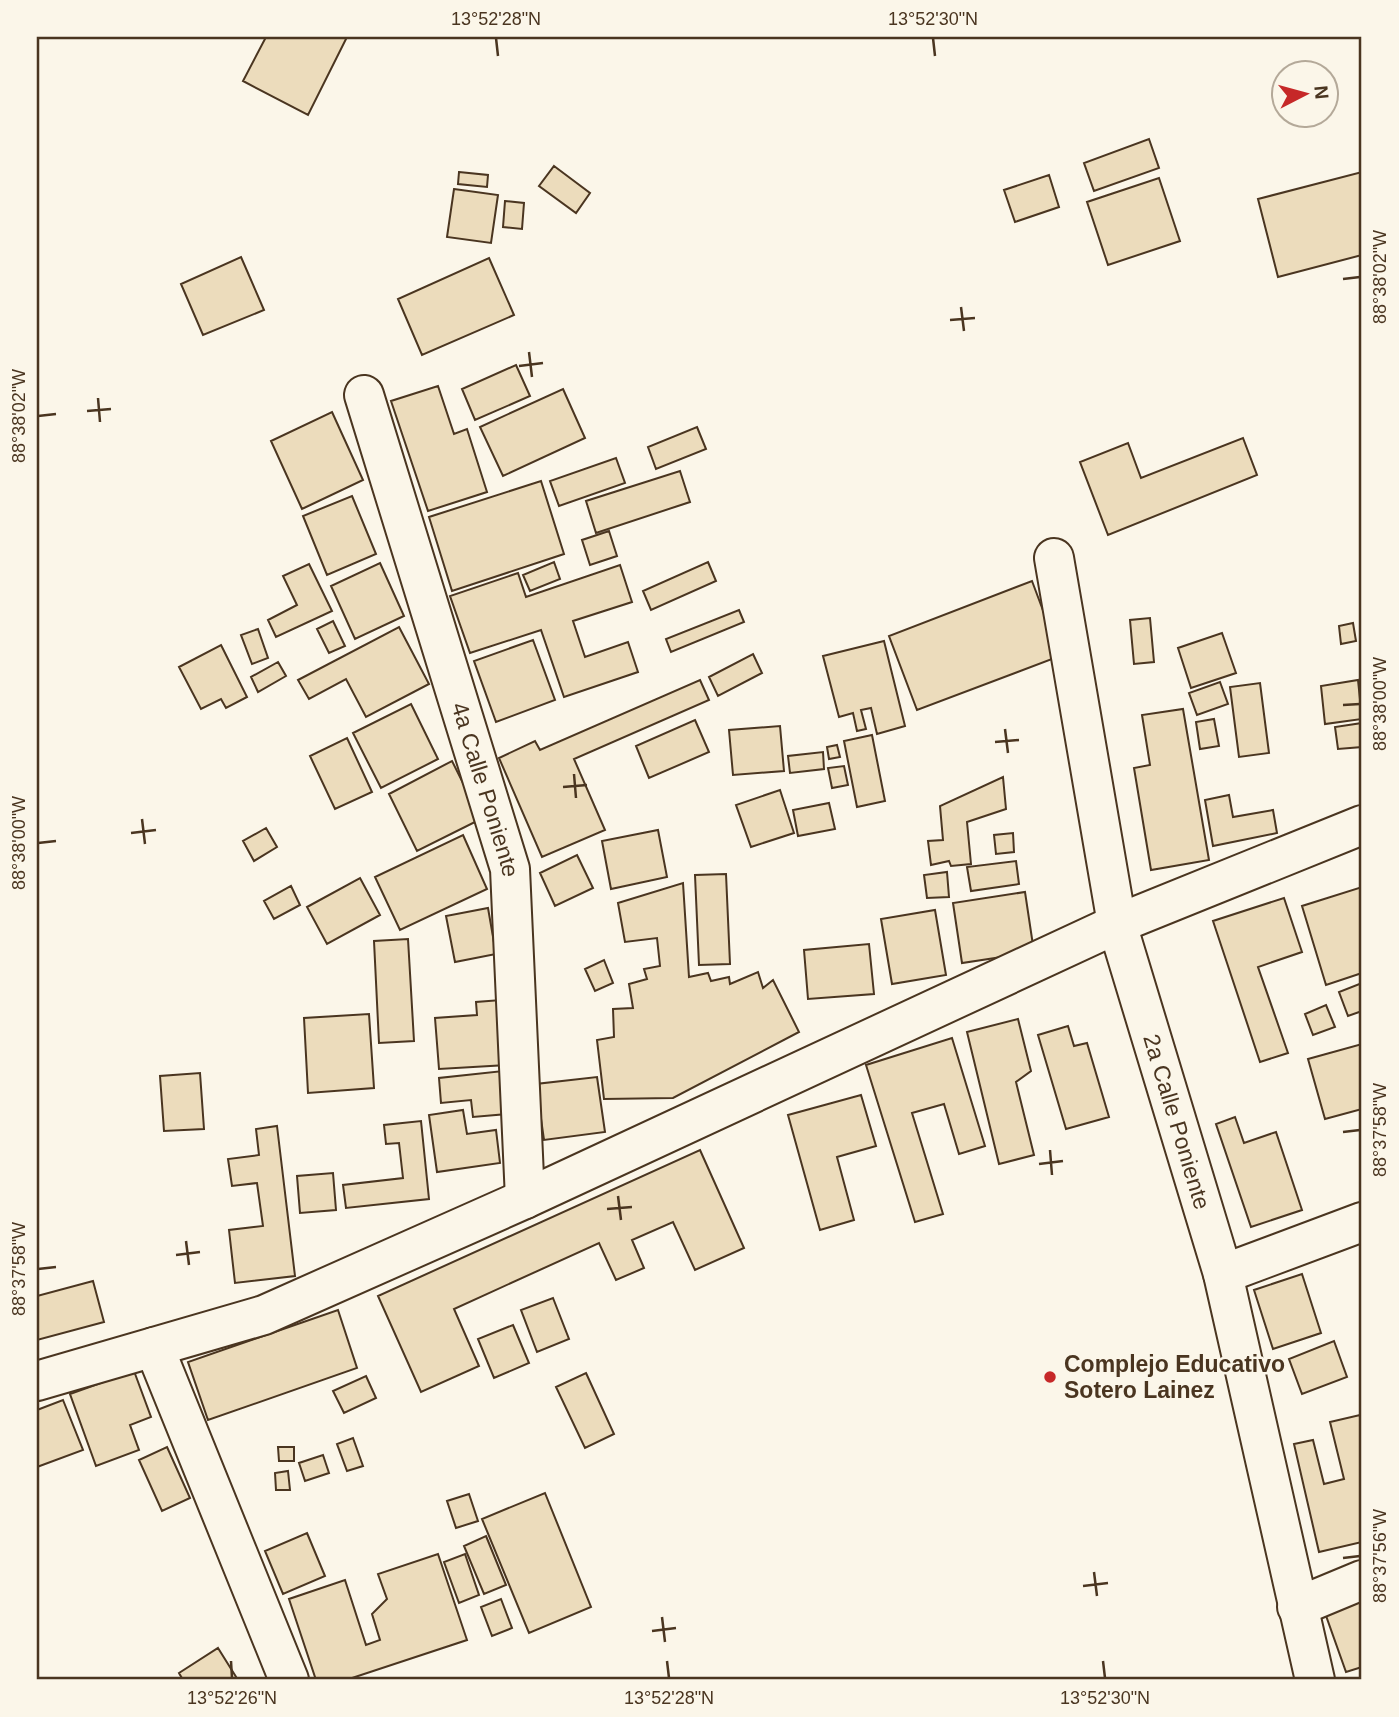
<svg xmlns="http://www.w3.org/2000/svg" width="1399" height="1717" viewBox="0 0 1399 1717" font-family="Helvetica,sans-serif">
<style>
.building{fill:#ecdcbc;stroke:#4a3520;stroke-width:2}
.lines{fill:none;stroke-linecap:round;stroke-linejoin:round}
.minor-casing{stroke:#4a3520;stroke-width:42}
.minor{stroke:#fbf6e9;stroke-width:38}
.ticks{fill:none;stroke:#4a3520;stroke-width:2.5}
.poi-dot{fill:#c62828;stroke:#fbf6e9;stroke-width:2.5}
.labels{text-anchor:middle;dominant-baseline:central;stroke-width:5;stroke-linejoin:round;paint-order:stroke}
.street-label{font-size:23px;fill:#4a3520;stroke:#fbf6e9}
.poi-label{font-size:23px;font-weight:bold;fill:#4a3520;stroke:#fbf6e9;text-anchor:start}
.neatline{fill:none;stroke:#4a3520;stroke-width:2.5}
.ticks-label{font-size:18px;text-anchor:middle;fill:#4a3520}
</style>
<rect width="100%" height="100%" fill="#fbf6e9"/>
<!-- building -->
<path class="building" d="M266,37h81l-39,78 -65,-34z
M1149,139l10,29 -65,23 -10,-28z
M554,166l36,27 -14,20 -37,-27z
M459,172l29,3 -1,12 -29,-3z
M1362,172v83l-84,22 -20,-78z
M1049,175l10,32 -44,15 -11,-32z
M1159,178l21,63 -72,24 -21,-63z
M454,189l44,6 -7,48 -44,-6z
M505,201l19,2 -2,26 -19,-2z
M241,257l23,53 -61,25 -22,-51z
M489,258l25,57 -92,40 -24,-56z
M516,365l14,31 -55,24 -13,-31z
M438,386l16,48 13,-5 20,63 -59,19 -37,-110z
M563,389l22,49 -82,38 -23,-49z
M332,412l31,68 -61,29 -31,-68z
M697,427l9,22 -50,20 -8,-22z
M1243,438l14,37 -149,60 -28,-73 48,-19 13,35z
M616,458l9,25 -66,23 -9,-25z
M680,471l10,31 -94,31 -10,-32z
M541,481l23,73 -112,37 -23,-74z
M352,496l24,58 -49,21 -24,-59z
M609,531l8,25 -27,9 -8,-25z
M554,562l6,17 -30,12 -7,-16z
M708,562l8,19 -65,29 -8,-19z
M380,563l24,53 -49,23 -24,-53z
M309,564l23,47 -56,26 -8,-17 29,-15 -14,-29z
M620,565l12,37 -59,19 12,36 43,-15 10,30 -74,25 -23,-67 -71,23 -20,-57 68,-23 8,24z
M1032,581l28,75 -143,54 -28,-74z
M739,610l5,12 -73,30 -5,-13z
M1150,618l4,44 -20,2 -4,-44z
M333,621l12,25 -16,7 -12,-24z
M1353,623l3,18 -15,3 -2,-18z
M399,627l30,57 -63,33 -20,-38 -37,20 -11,-19z
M258,629l10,29 -16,6 -11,-29z
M1222,633l14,40 -45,15 -13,-40z
M533,640l22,60 -59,22 -22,-61z
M884,641l21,85 -28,8 -6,-26 -10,2 5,19 -9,2 -4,-18 -14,4 -16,-61z
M221,645l26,52 -21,11 -5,-9 -20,10 -22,-42z
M753,654l9,19 -44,23 -9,-19z
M278,662l8,14 -28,16 -7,-15z
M700,680l9,20 -135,59 31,71 -63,27 -43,-99 36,-17 5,9z
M1358,680l4,39 -37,5 -4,-38z
M1220,682l8,22 -31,11 -8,-22z
M1260,683l9,70 -30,4 -9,-70z
M411,704l27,55 -57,29 -28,-55z
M1183,709l26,151 -58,10 -17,-102 16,-3 -8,-50z
M1214,719l5,27 -19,3 -4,-27z
M695,720l14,32 -60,26 -13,-32z
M1362,723v24l-24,2 -3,-22z
M780,726l4,45 -51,4 -4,-45z
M872,735l13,66 -28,6 -13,-66z
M347,738l25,54 -37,17 -25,-53z
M837,745l3,12 -11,2 -2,-12z
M823,752l1,17 -34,4 -2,-17z
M452,761l29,58 -64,32 -28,-57z
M844,766l4,19 -16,3 -4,-20z
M1003,777l3,32 -39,13 4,42 -20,2 -2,-5 -18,4 -3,-24 15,-1 -3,-34z
M780,790l14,43 -43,14 -15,-42z
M1229,795l4,22 40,-7 4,23 -64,13 -8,-46z
M829,803l6,26 -37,7 -5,-26z
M266,828l11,19 -23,14 -11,-20z
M658,830l9,47 -56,12 -9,-48z
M1013,833l1,19 -18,2 -2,-19z
M463,835l24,54 -87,41 -25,-53z
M577,855l16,33 -38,18 -15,-33z
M1016,861l3,23 -48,7 -4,-24z
M947,872l2,25 -22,1 -3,-23z
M726,874l4,90 -31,1 -4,-90z
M360,878l20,37 -53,29 -20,-37z
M683,883l6,94 19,-4 3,8 18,-4 1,7 28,-12 5,16 10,-8 26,52 -126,66 -69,1 -7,-59 17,-3 -1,-28 20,-1 -4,-24 18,-5 -3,-10 16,-3 -3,-28 -32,4 -7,-39z
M291,886l9,19 -26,14 -10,-18z
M1362,887v86l-36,12 -24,-79z
M1025,892l9,60 -72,11 -9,-60z
M1284,898l18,54 -44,15 30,86 -28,9 -47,-141z
M488,908l8,46 -41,8 -9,-46z
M935,910l11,65 -54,9 -11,-65z
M408,939l6,102 -35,2 -5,-102z
M869,944l5,50 -66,5 -4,-49z
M604,960l9,23 -18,8 -10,-22z
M1362,983v28l-14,5 -9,-24z
M501,1000l6,65 -68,4 -4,-51 42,-3 -1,-13z
M1326,1005l9,22 -22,8 -8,-21z
M369,1014l5,74 -66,5 -4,-75z
M1018,1019l13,52 -15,11 18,73 -35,9 -32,-132z
M1068,1026l6,20 13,-3 22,74 -43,12 -28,-94z
M952,1038l33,108 -26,8 -15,-50 -32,9 31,101 -28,8 -49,-157z
M1362,1044v65l-37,10 -17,-60z
M503,1071l4,43 -34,3 -2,-17 -30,3 -2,-25z
M200,1073l4,56 -40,2 -4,-55z
M597,1077l8,55 -61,8 -8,-56z
M861,1095l15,51 -39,11 17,63 -34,10 -32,-115z
M463,1110l4,24 29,-4 4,33 -63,9 -8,-57z
M1235,1117l9,26 32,-11 26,78 -51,17 -35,-103z
M421,1121l8,78 -83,9 -3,-23 60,-7 -4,-35 -13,1 -2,-19z
M277,1126l18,150 -60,7 -6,-53 34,-4 -6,-43 -25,3 -4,-27 31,-4 -3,-26z
M700,1150l44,98 -49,22 -22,-48 -41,18 12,28 -28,12 -17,-37 -145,66 25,57 -58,26 -43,-96z
M333,1173l3,37 -36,3 -3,-37z
M1302,1274l19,59 -48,16 -19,-59z
M93,1281l11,41 -67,18v-44z
M553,1298l16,41 -32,13 -16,-42z
M338,1310l19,58 -149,52 -20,-58z
M513,1325l16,38 -35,15 -16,-39z
M1334,1341l13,36 -45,17 -13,-35z
M134,1371l17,46 -21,8 9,25 -43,16 -26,-72z
M586,1373l28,61 -29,14 -29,-61z
M366,1376l10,22 -32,15 -11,-22z
M63,1400l20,50 -46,17v-57z
M1360,1415l2,127 -43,10 -25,-108 19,-4 11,44 20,-5 -14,-57z
M353,1438l10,28 -16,5 -10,-27z
M167,1447l23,51 -28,13 -23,-51z
M278,1447h16v14h-15z
M323,1455l6,18 -24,8 -6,-18z
M288,1471l2,19h-14l-1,-17z
M545,1493l46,114 -62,26 -47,-114z
M469,1494l9,27 -22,7 -9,-27z
M307,1533l18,43 -42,18 -18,-43z
M486,1536l20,49 -22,9 -20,-48z
M438,1554l29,86 -121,40h-30l-27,-81 56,-19 21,65 14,-5 -8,-26 15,-15 -9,-25z
M465,1554l14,41 -20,8 -15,-41z
M1362,1597v70l-16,5 -22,-62z
M501,1599l11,29 -20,8 -11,-29z
M218,1648l20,32h-55l-4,-7z"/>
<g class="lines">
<defs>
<g id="minor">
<path id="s1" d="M364,395l146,474 15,330"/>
<path id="s2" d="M1054,558l63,366 106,350 92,406"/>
<path d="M1223,1274l139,-52"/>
<path d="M154,1347l135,333"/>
<path d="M37,1381l227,-66 261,-116 592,-275 245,-99"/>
<path d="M1297,1607l65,-27"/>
</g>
</defs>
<!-- minor casing -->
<use href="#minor" class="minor-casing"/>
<!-- minor -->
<use href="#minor" class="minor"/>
</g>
<!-- ticks -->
<path class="ticks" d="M496,38l2,18M933,38l2,18M1343,279l17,-2M961,307l3,24M950,320l25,-2M529,352l3,25M519,366l24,-3M98,398l2,24M87,411l24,-2M38,416l18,-2M1343,705l17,-1M1005,729l3,24M995,742l24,-2M574,774l2,24M563,787l24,-2M142,819l3,25M131,833l25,-3M38,843l18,-2M1343,1132l17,-2M1050,1150l2,25M1039,1164l24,-3M618,1196l3,24M607,1209l25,-2M186,1241l3,24M176,1255l24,-3M38,1269l18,-2M1343,1558l17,-2M1094,1572l3,24M1083,1586l25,-3M662,1617l3,25M652,1631l24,-3M231,1661l1,17M667,1661l2,17M1103,1661l2,17"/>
<!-- markers -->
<circle class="poi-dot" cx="1050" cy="1377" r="7"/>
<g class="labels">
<!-- street labels -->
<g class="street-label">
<text stroke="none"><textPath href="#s1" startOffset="413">4a Calle Poniente</textPath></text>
<text stroke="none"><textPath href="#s2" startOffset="578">2a Calle Poniente</textPath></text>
</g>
<!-- poi labels -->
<g class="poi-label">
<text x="1064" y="1364">Complejo Educativo<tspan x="1064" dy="26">Sotero Lainez</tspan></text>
</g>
</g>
<!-- border -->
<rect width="1399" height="1717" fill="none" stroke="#fbf6e9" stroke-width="77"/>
<!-- north arrow -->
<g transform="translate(1305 94) rotate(84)"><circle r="33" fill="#fbf6e9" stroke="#b4a999" stroke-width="2"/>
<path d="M0-5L12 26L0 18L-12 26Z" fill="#c62828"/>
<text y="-10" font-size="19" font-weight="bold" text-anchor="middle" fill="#4a3520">N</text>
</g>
<rect x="38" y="38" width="1322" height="1640" class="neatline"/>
<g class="ticks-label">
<text x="496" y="25">13°52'28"N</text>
<text x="933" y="25">13°52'30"N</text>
<text transform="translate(1380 277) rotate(-90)" y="6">88°38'02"W</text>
<text transform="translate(19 416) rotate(-90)" y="6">88°38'02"W</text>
<text transform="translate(1380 704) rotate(-90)" y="6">88°38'00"W</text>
<text transform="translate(19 843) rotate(-90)" y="6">88°38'00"W</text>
<text transform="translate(1380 1130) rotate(-90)" y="6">88°37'58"W</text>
<text transform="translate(19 1269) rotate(-90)" y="6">88°37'58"W</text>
<text transform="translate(1380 1556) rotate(-90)" y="6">88°37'56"W</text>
<text x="232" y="1704">13°52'26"N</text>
<text x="669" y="1704">13°52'28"N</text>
<text x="1105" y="1704">13°52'30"N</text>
</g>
</svg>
